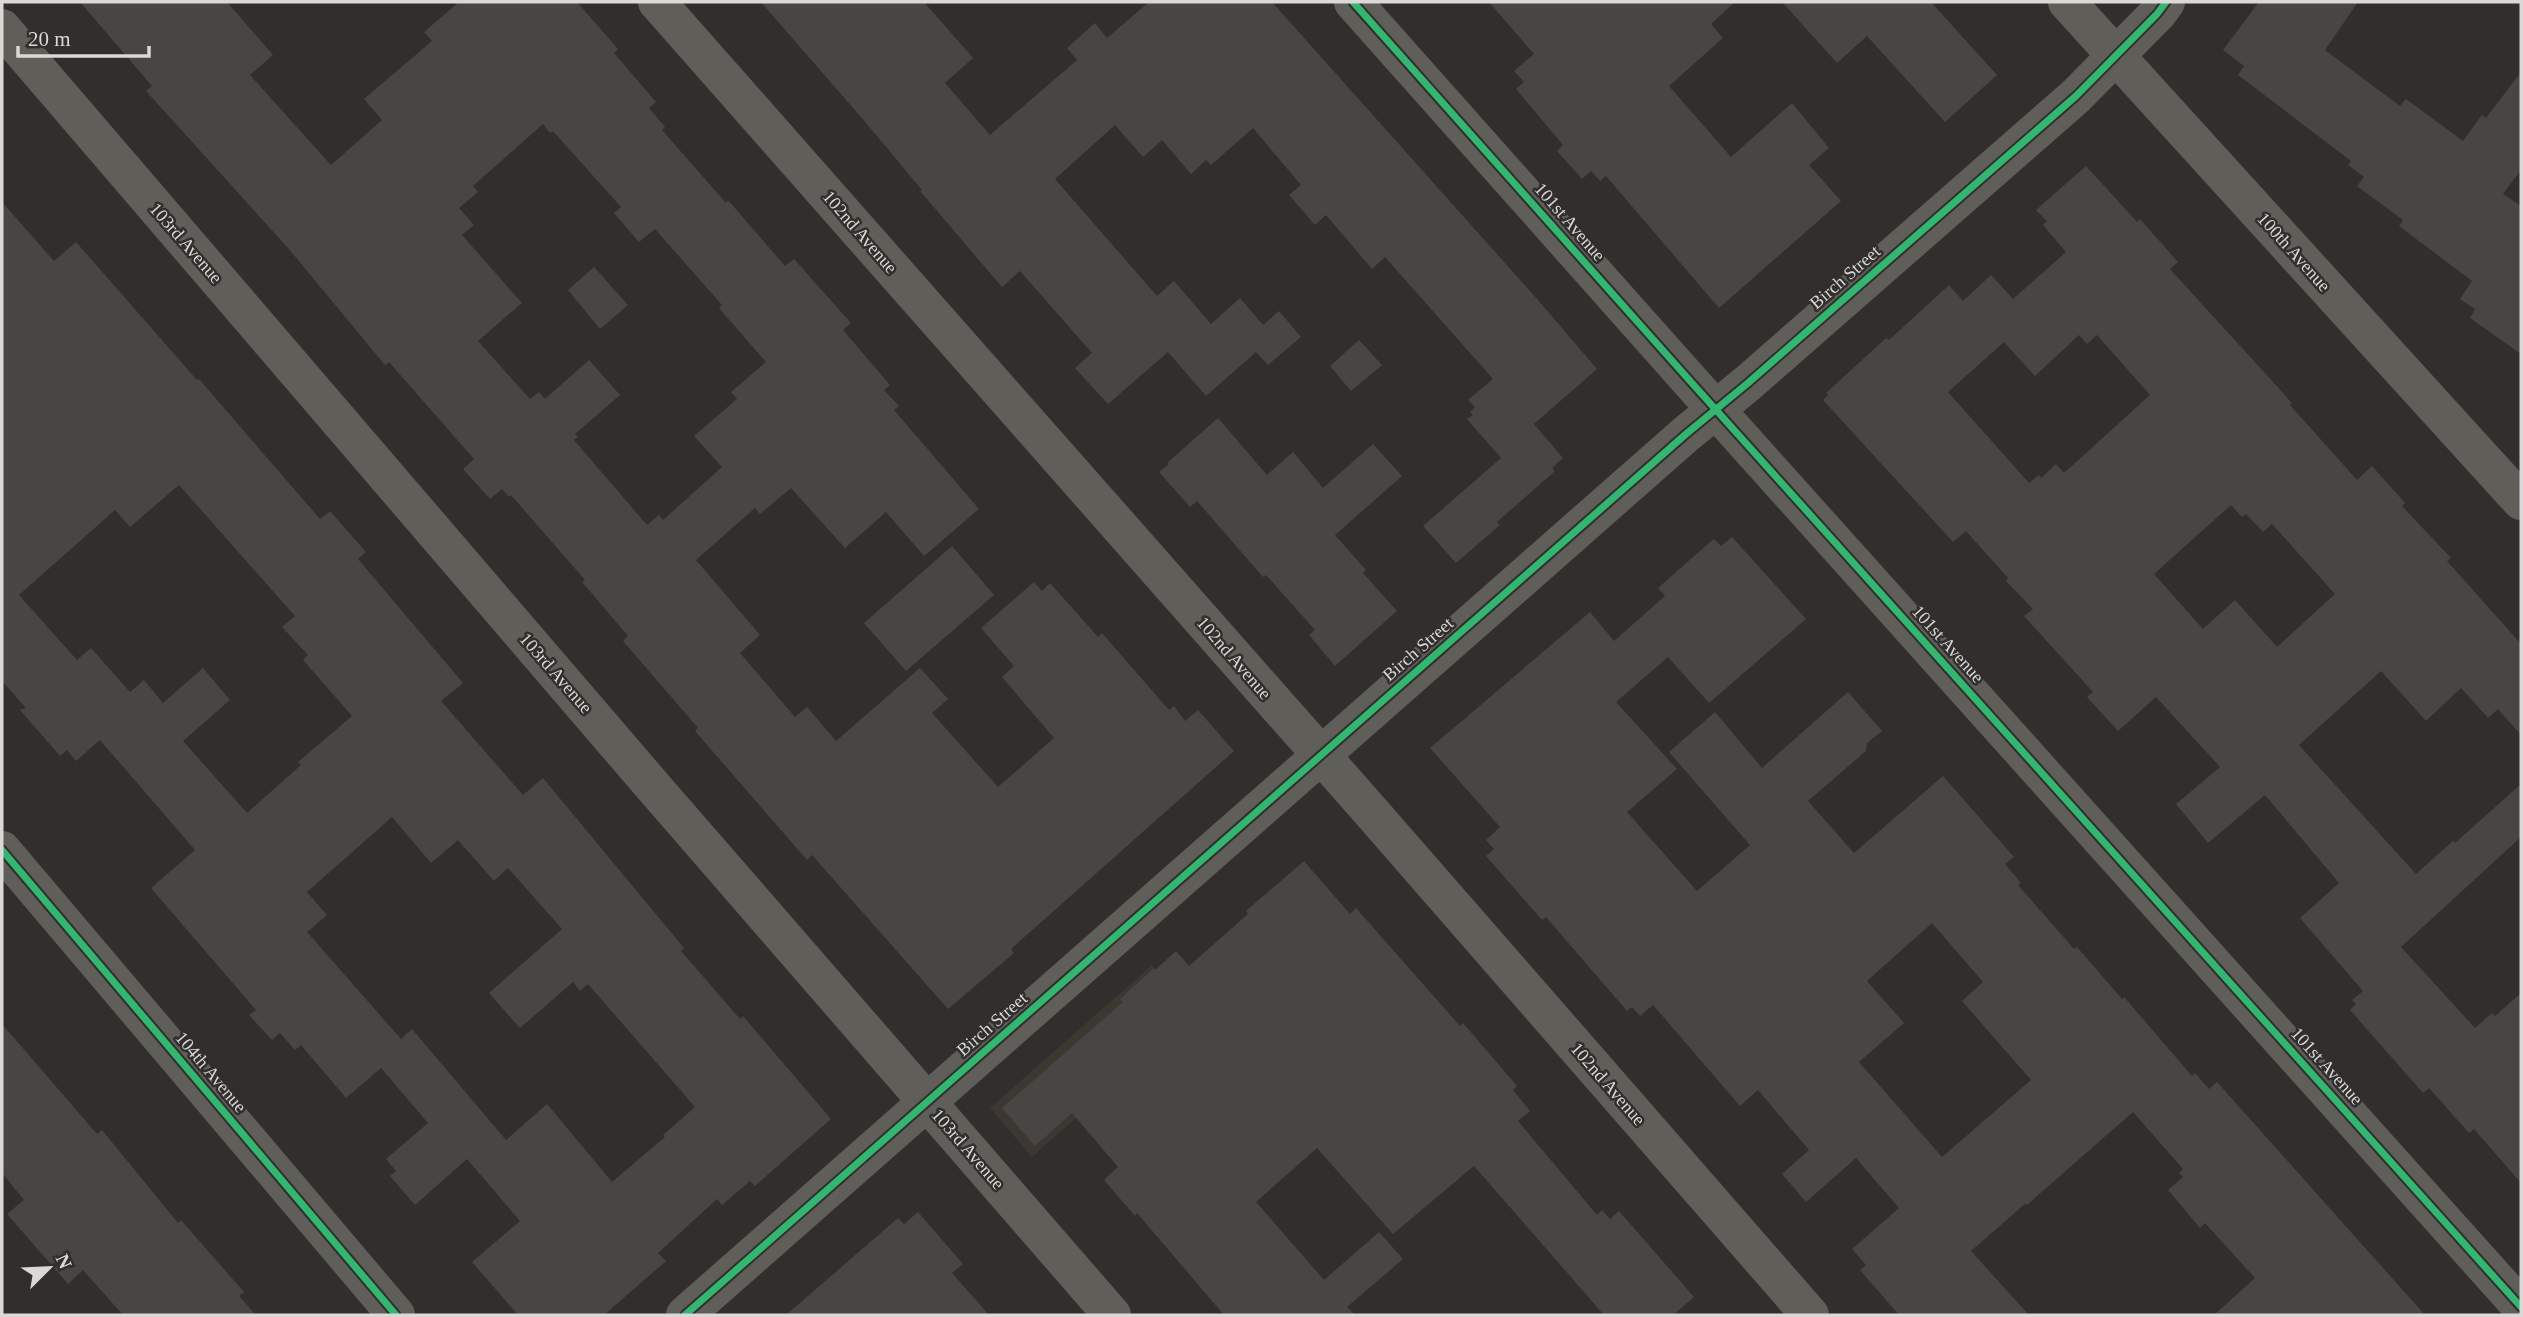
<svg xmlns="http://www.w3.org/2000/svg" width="2523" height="1317" viewBox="0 0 2523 1317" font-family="Georgia,serif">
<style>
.built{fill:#3d3731}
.building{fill:#474645;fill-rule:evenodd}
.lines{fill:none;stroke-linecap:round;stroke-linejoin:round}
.minor{stroke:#605e59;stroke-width:38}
.cycleway-casing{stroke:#312f2d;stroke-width:11}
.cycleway{stroke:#33b770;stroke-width:7}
.labels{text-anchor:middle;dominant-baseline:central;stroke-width:5;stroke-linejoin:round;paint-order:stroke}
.street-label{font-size:18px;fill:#dad9d8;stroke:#312f2d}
</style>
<rect width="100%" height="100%" fill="#302f2e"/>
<!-- built -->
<path class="built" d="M1152,965l43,48 -163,144 -42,-49z"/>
<!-- building -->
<path class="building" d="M80,2h147l46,53 -23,20 81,90 51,-45 -18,-21 68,-58 -8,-9 35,-30h118l41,47 -4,4 42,49 -7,6 16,19 -3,3 64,73 2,-3 57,66 9,-7 57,64 -8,7 47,55 -6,5 15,16 -5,4 85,99 -55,47 -38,-44 -41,36 -54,-60 -31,26 -5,-6 -59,52 64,75 -20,18 55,64 12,-10 29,34 84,-73 28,31 -16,14 66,74 56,-49 -52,-61 12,-11 -33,-38 53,-46 8,9 8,-8 48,54 4,-4 67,77 5,-4 11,15 13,-11 36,41 -223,198 3,4 -66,56 -136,-154 -5,5 -112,-129 3,-3 -75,-87 5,-5 -46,-54 3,-2 -74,-85 -2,2 -7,-8 -12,10 -27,-30 11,-10 -85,-97 -4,3 -97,-117 -142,-157 6,-5zM543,124l7,9 3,-2 68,76 -7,6 25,29 16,-13 67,76 -3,3 47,54 -35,30 6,7 -43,37 28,31 -59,53 -4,-5 -12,10 -73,-85 4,-3 -3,-3 45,-39 -31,-35 -44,39 -6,-7 -9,7 -52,-58 44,-38 -60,-68 12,-10 -15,-17 19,-16 -5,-6z
M761,2h163l49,56 -28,25 45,52 87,-75 -10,-12 28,-25 12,15 42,-36h123l266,298 59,69 -63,55 29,34 -11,10 3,3 -58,51 3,3 -44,38 -33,-37 78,-68 -34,-39 6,-4 -3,-3 5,-5 -7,-7 25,-21 -108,-122 -13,12 -46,-54 -11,10 -26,-30 12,-10 -48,-57 -42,37 -5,-5 -15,14 -29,-34 -19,17 -28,-32 -60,54 102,117 17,-15 37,43 29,-26 23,27 16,-14 22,26 -33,28 -12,-13 -50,44 -38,-44 -60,52 -33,-36 17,-15 -72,-82 -18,16 -82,-96 2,-1 -55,-66z
M1489,2h246l-24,22 12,14 -54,48 62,71 61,-54 37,45 -20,17 32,36 -122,107 -113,-132 -6,5 -9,-10 -9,8 -25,-28 6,-6 -47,-56 8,-7 -10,-11 20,-17z
M1782,2h149l66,73 -52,47 -78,-86 -30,27z
M2259,2h99l-33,48 75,56 6,-7 57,42 19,-26 4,3 35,-46v98l-18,24 18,12v148l-51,-36 5,-9 -15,-10 12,-18 -73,-55 4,-6 -46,-34 7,-9 -16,-12 3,-4 -113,-86 6,-9 -21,-16z
M2086,166l51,56 3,-3 38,43 -8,7 122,134 -2,2 67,75 15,-14 33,37 -3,3 49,52 -4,3 74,83v91l-23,-26 -10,9 -27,-30 -35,33 -45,-50 -82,74 117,129 37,-33 2,2 66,-59v53l-120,110 74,81 17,-15 3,3 26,-23v190l-47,-54 -5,4 -40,-45 -6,5 -73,-83 6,-6 -4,-4 11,-9 -63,-73 39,-35 -74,-88 -57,48 -32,-39 44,-37 -64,-70 -38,34 -31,-34 6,-5 -69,-76 9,-7 -27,-28 2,-3 -42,-47 -13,11 -130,-142 5,-5 -2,-2 60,-55 3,2 60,-55 14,16 28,-26 22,24 53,-47 -23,-27 4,-4 -11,-11zM2079,335l8,9 10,-9 53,60 -86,78 -8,-9 -15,14 -2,-3 -10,8 -81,-91 56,-50 31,34zM2231,505l11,12 4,-3 17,18 9,-8 63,70 -58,53 -42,-47 -32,29 -49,-55z
M2,202l52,59 22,-19 121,138 2,-1 121,140 10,-8 36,41 -8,7 105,124 -22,18 82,94 20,-17 141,170 -3,3 59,68 3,-3 88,103 -76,67 -5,-5 -28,24 -5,-6 -59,54 8,8 -62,54h-86l-46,-53 48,-41 -53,-62 -52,46 -25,-29 6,-5 -10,-12 42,-36 -47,-55 -35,30 -45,-53 -6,5 -15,-17 -8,7 -23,-25 7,-5 -105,-122 44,-38 -95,-110 -24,21 -9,-11 -7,6 -40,-46 6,-2 -24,-27zM179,485l116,131 -13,11 26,28 -5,5 49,56 -54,46 3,3 -54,48 -64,-72 47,-41 -27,-32 -40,35 -19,-23 -14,12 -39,-44 -14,12 -58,-65 96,-85 15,17zM392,817l39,46 27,-23 36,41 14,-13 54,61 -73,64 31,35 53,-46 7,9 8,-7 107,123 -32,28 2,2 -53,45 -65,-78 -41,36 -94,-111 -11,10 -94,-107 20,-17 -20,-23z
M594,267l34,38 -28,24 -32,-39z
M1359,340l23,25 -31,26 -21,-25z
M1218,418l49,57 26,-23 30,36 50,-44 29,32 -67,59 31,35 -3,3 34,38 -62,55 -26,-31 6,-5 -49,-55 -3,2 -66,-76 -7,6 -31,-35 10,-8 -2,-1z
M1732,537l74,82 -97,84 -41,-46 -52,45 61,67 -50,43 70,79 53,-46 -81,-93 46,-40 47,56 86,-76 34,39 -15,12 -1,8 -58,50 46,52 89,-77 71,81 -9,7 16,19 -3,2 56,64 3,-2 45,52 2,-2 68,79 3,-3 14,16 8,-7 208,233h-211l41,-37 -50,-55 -5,5 -32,-38 15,-13 -4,-4 4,-4 -50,-57 -106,93 -1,-2 -55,48 58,64h-130l-39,-45 6,-5 -14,-16 47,-41 -43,-50 -50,44 -24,-28 27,-24 -51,-60 -18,16 -87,-101 -13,11 -8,-9 -5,4 -81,-94 -4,3 -56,-64 8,-7 -8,-9 14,-13 -70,-79 160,-136 24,29 51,-45 -7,-8 35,-31 21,-18 7,7zM1932,923l51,59 -21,19 69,79 -89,77 -83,-95 45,-39 -37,-42z
M952,546l42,49 -88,76 -42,-48z
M1304,861l46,53 6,-6 104,118 3,-3 54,63 -4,4 17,21 -12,10 79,94 5,-5 8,9 9,-8 75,86 -21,18h-69l-130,-149 -81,68 -76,-86 -61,54 68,78 55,-48 24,27 -56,48 8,8h-131l-87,-102 -2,3 -31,-36 14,-13 -46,-54 -37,33 -33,-38 121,-106 -3,-3 34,-31 1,2 21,-19 13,15 59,-52 -2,-3z
M2,1024l95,110 5,-4 76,93 3,-3 63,72 -5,4 17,19h-133l-40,-45 -15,14 -61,-70 17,-14 -22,-27z
M918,1212l45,52 -11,9 37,42h-203l112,-97 6,6z"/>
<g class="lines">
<!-- minor -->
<path class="minor" d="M657,2l709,804 444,509
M1353,2l338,380 830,925
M2067,2l454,499
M2,28l648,755 462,532
M2,850l394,465
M685,1315l1001,-881 62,-51 328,-287 81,-82 9,-12"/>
<defs>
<path id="cycleway" d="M1353,2l338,380 830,925
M2,850l394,465
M685,1315l1001,-881 62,-51 328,-287 81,-82 9,-12"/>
</defs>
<!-- cycleway casing -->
<use href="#cycleway" class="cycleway-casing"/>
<!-- cycleway -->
<use href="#cycleway" class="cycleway"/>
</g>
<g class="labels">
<!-- street labels -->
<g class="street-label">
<text transform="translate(1570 222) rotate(49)">101st Avenue</text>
<text transform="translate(860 232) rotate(49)">102nd Avenue</text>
<text transform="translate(186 243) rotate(49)">103rd Avenue</text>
<text transform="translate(2294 252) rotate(48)">100th Avenue</text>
<text transform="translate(1845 277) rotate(-41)">Birch Street</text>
<text transform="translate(1948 644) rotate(48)">101st Avenue</text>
<text transform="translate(1418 649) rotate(-41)">Birch Street</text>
<text transform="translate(1234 658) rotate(49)">102nd Avenue</text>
<text transform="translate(556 673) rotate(49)">103rd Avenue</text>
<text transform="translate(992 1024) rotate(-41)">Birch Street</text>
<text transform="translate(2327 1066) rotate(48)">101st Avenue</text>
<text transform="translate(211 1072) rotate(50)">104th Avenue</text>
<text transform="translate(1608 1084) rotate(49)">102nd Avenue</text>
<text transform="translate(968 1149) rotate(49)">103rd Avenue</text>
</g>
</g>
<!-- border -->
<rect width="2523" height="1317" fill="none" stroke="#dad9d8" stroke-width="7"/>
<!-- north arrow -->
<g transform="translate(49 1268) rotate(66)" stroke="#312f2d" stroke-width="5" paint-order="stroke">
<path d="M0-5L12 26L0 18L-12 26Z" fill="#dad9d8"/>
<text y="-10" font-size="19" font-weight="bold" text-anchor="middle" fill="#dad9d8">N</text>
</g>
<!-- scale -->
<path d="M18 46v10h131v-10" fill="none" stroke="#dad9d8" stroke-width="3.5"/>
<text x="28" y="46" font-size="21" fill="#dad9d8" stroke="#312f2d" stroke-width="5" paint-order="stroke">20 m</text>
</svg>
